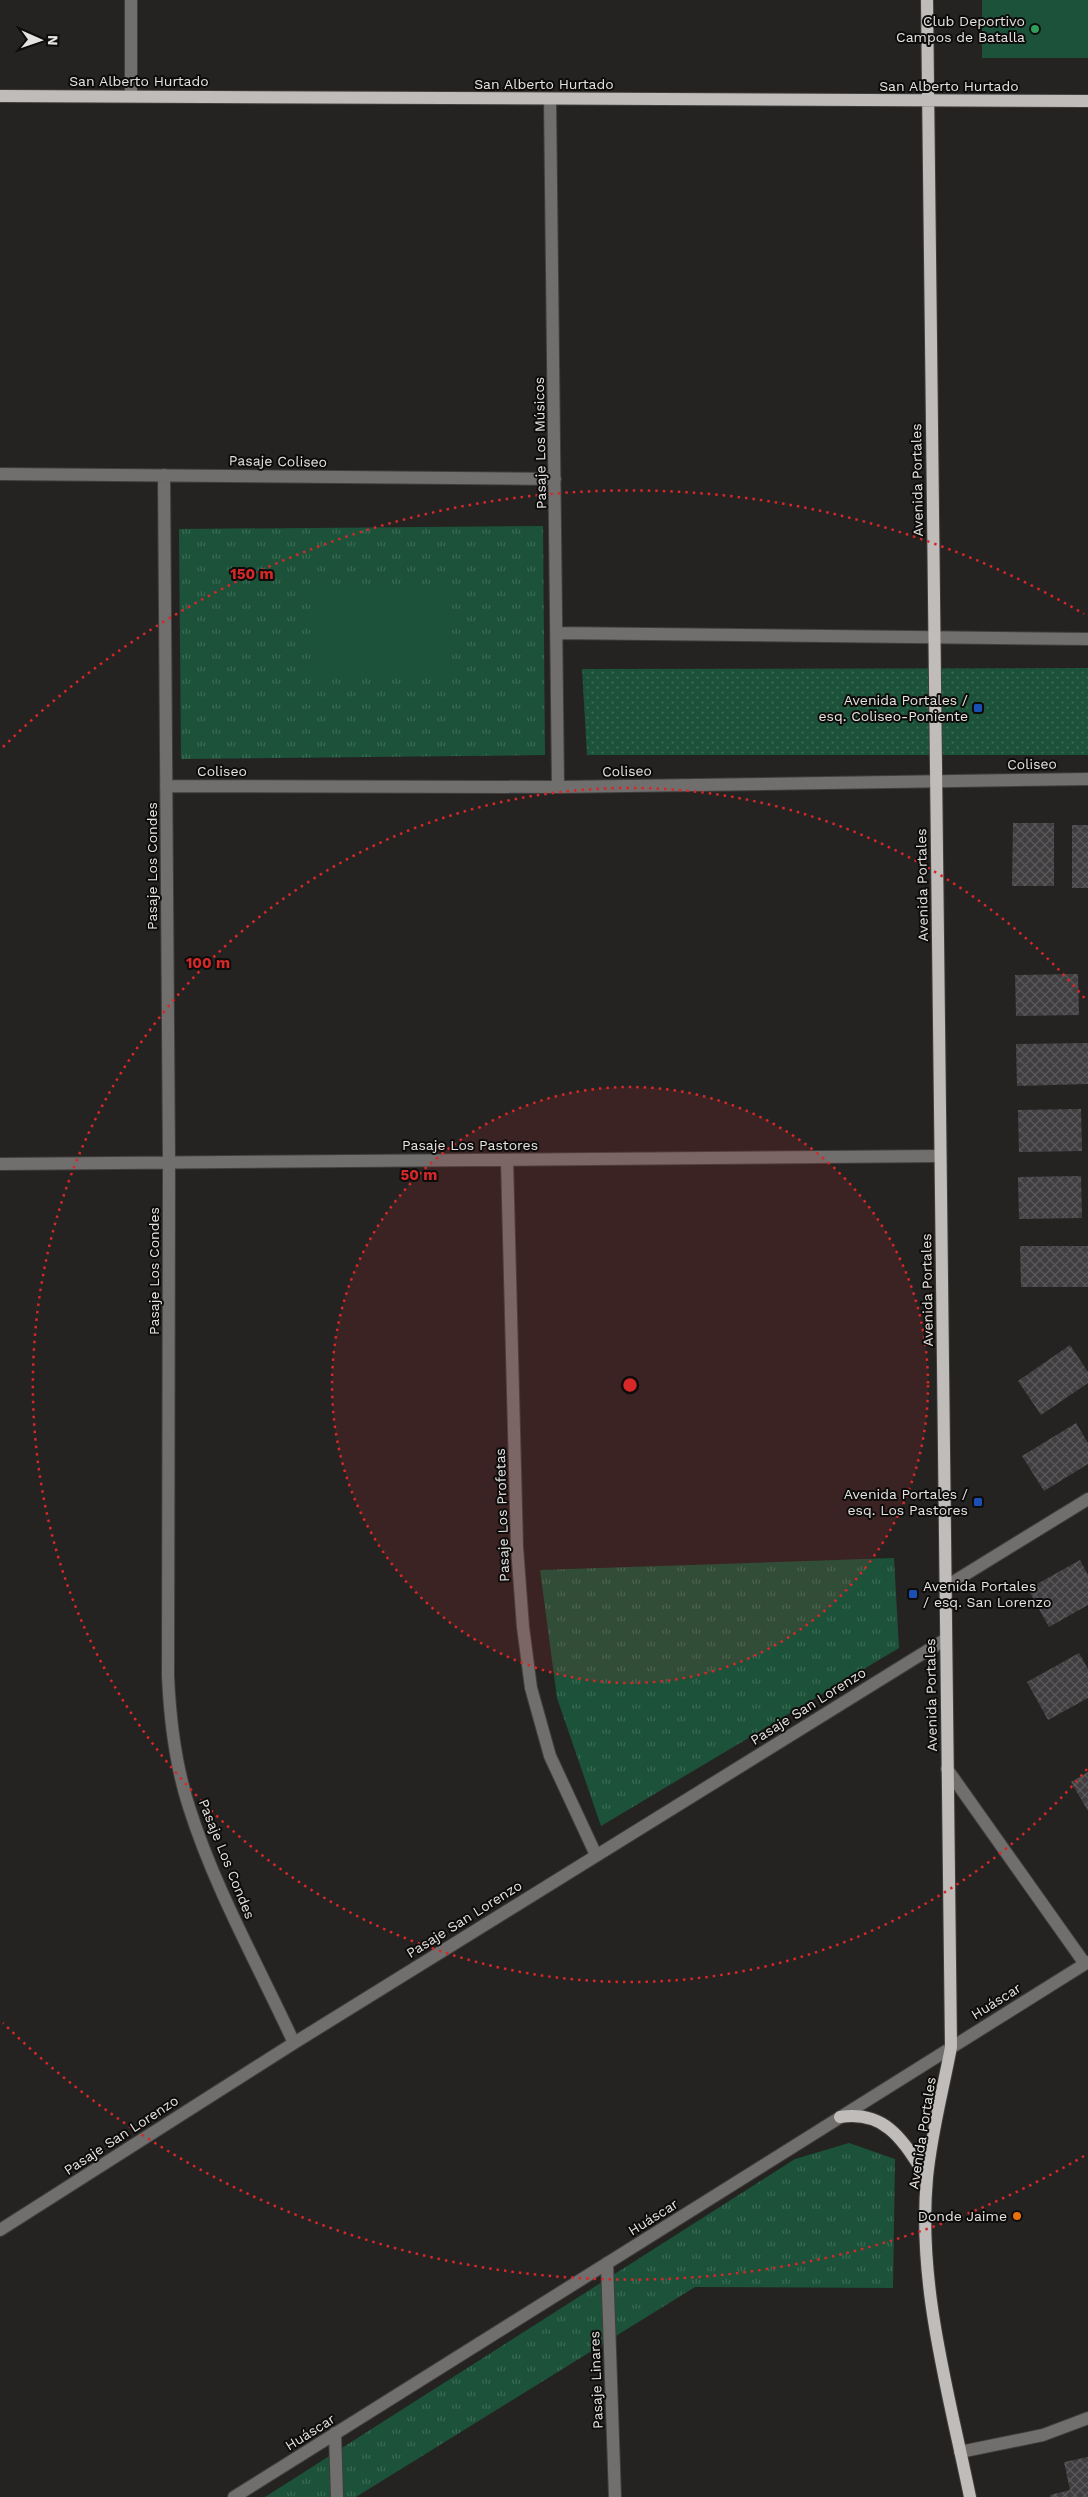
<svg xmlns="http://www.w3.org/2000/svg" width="1088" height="2497" viewBox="0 0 1088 2497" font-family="'Work Sans',sans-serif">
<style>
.grass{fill:url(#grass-tufts)}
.park{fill:url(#park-dots)}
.garden{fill:#1b5239}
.building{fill:url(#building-cross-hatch)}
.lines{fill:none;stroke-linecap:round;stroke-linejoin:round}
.minor-casing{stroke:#403e3c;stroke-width:14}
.major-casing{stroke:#403e3c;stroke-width:14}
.minor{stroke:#706f6e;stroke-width:12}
.major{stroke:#bfbcba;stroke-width:12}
.ring{fill:none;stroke:#d62828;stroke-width:2.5;stroke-dasharray:2.5 5}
.leisure-dot{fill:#2e9e5b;stroke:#0d0c0b;stroke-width:2}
.transit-dot{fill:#1a4fb4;stroke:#0d0c0b;stroke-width:2}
.food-dot{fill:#e8710a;stroke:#0d0c0b;stroke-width:2}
.labels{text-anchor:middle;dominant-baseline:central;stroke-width:4;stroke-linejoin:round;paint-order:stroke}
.poi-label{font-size:14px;fill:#e4e3e1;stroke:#0d0c0b;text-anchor:end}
.street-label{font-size:14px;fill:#e4e3e1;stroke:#0d0c0b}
.centre{fill:#d62828;stroke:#0d0c0b;stroke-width:2.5}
.ring-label{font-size:15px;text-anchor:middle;font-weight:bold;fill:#d62828;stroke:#0d0c0b;stroke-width:4;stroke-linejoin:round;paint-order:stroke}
</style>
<defs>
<pattern id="grass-tufts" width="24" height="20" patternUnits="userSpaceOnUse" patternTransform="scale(1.25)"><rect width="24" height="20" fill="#1b5239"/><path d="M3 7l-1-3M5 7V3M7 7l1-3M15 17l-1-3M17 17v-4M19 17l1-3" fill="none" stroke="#3c6b55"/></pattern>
<pattern id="park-dots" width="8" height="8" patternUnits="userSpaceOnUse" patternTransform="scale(1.25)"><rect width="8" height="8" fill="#1b5239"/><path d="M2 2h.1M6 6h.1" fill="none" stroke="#3c6b55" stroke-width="1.8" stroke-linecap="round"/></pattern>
<pattern id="building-cross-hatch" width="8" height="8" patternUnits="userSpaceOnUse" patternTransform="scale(1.25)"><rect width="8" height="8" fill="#403e40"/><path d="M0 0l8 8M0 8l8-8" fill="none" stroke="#5b5a5b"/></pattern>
</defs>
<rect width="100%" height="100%" fill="#252321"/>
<!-- grass -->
<path class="grass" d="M543,526l2,229 -364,4 -2,-230z
M894,1558l5,90 -298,178 -44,-128 -17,-128z
M849,2143l46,16 -2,129 -198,-1 -339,210h-91l530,-338z"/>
<!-- park -->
<path class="park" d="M1088,668v87h-501l-5,-86z"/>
<!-- garden -->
<path class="garden" d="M982,0h106v58h-106z
M447,588l1,84h-134l-1,-83z"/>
<!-- building -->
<path class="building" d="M1013,823h41v63h-42z
M1072,825h16v63h-16z
M1078,974l1,41 -63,1 -1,-41z
M1088,1043v41l-71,2 -1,-42z
M1081,1109l1,42 -63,1 -1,-42z
M1081,1176l1,42 -63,1 -1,-42z
M1020,1246h68v41h-67z
M1070,1345l18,27v11l-47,32 -23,-34z
M1076,1423l12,20v21l-44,27 -22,-35z
M1080,1560l8,15v30l-39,22 -21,-38z
M1079,1653l9,16v29l-40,22 -21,-38z
M1088,1772v39l-17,-29z
M1088,2457v40h-38v-2l20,-5 -6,-28z"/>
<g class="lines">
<defs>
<path id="minor" d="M131,0v96
M550,99l8,688
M0,474l555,5
M164,475l5,688 -1,513c2,45 7,88 21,131 26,82 69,158 105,236
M557,633l531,6
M166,786l392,1 530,-8
M507,1160l10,387 6,80 8,61 19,68 46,99
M0,1164l940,-8
M945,1587l143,-88
M947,1769l138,195
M0,2230l294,-187 652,-404
M607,2263l8,234
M335,2433l2,64
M960,2452l83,-17 45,-17
M234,2497l854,-535"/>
<path id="major" d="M927,0l24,2047c-8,43 -20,87 -24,131 -10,106 22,216 43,319
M0,96l1088,5
M840,2117c48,-7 64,26 87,61"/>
</defs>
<!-- minor casing -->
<use href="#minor" class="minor-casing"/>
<!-- major casing -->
<use href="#major" class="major-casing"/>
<!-- minor -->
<use href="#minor" class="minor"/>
<!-- major -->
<use href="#major" class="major"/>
</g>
<!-- distance rings -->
<circle cx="630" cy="1385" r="298" fill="#d62828" fill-opacity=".12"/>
<g class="ring">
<circle cx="630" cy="1385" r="298"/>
<path d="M1087 1769A597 597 0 1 1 1087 1001"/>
<path d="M1084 2156A895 895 0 0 1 3 2023M3 747A895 895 0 0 1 1084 614"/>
</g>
<!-- markers -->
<circle class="leisure-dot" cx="1035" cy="29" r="5"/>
<g class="transit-dot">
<rect x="973" y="703" width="10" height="10" rx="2.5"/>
<rect x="973" y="1497" width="10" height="10" rx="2.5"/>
<rect x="908" y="1589" width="10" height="10" rx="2.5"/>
</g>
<circle class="food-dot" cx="1017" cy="2216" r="5"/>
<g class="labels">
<!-- poi labels -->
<g class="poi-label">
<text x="1025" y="21">Club Deportivo<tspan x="1025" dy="16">Campos de Batalla</tspan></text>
<text x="968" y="700">Avenida Portales /<tspan x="968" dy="16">esq. Coliseo-Poniente</tspan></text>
<text x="968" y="1494">Avenida Portales /<tspan x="968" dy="16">esq. Los Pastores</tspan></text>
<text x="923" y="1586" text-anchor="start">Avenida Portales<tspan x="923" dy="16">/ esq. San Lorenzo</tspan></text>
<text x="1007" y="2216">Donde Jaime</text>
</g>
<!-- street labels -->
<g class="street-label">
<text x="139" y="81">San Alberto Hurtado</text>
<text x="544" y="84">San Alberto Hurtado</text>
<text x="949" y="86">San Alberto Hurtado</text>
<text transform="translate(540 443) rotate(-91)">Pasaje Los Músicos</text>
<text transform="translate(278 461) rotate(1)">Pasaje Coliseo</text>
<text transform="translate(917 480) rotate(-91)">Avenida Portales</text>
<text transform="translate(1032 764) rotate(-1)">Coliseo</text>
<text x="222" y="771">Coliseo</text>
<text transform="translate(627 771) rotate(-1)">Coliseo</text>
<text transform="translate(152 866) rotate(-90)">Pasaje Los Condes</text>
<text transform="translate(922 885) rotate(-91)">Avenida Portales</text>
<text x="470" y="1145">Pasaje Los Pastores</text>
<text transform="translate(154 1271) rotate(-90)">Pasaje Los Condes</text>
<text transform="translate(927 1290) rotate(-91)">Avenida Portales</text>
<text transform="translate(502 1515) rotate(-92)">Pasaje Los Profetas</text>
<text transform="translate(931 1695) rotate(-91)">Avenida Portales</text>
<text transform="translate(808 1706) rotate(-32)">Pasaje San Lorenzo</text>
<text transform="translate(227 1859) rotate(68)">Pasaje Los Condes</text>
<text transform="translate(464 1919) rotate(-32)">Pasaje San Lorenzo</text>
<text transform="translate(996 2001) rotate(-32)">Huáscar</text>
<text transform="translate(922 2133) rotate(-81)">Avenida Portales</text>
<text transform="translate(121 2135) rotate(-33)">Pasaje San Lorenzo</text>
<text transform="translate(653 2217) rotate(-32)">Huáscar</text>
<text transform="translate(596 2380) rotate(-92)">Pasaje Linares</text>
<text transform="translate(310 2432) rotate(-32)">Huáscar</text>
</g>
</g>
<circle cx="630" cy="1385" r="8" class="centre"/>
<g class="ring-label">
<text x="252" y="579">150 m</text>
<text x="208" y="968">100 m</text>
<text x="419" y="1180">50 m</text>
</g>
<!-- north arrow -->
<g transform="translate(40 40) rotate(92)" stroke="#0d0c0b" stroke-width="4" paint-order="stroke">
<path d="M0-4L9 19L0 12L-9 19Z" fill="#e4e3e1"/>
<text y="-8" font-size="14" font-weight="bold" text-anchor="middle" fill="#e4e3e1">N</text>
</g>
</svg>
